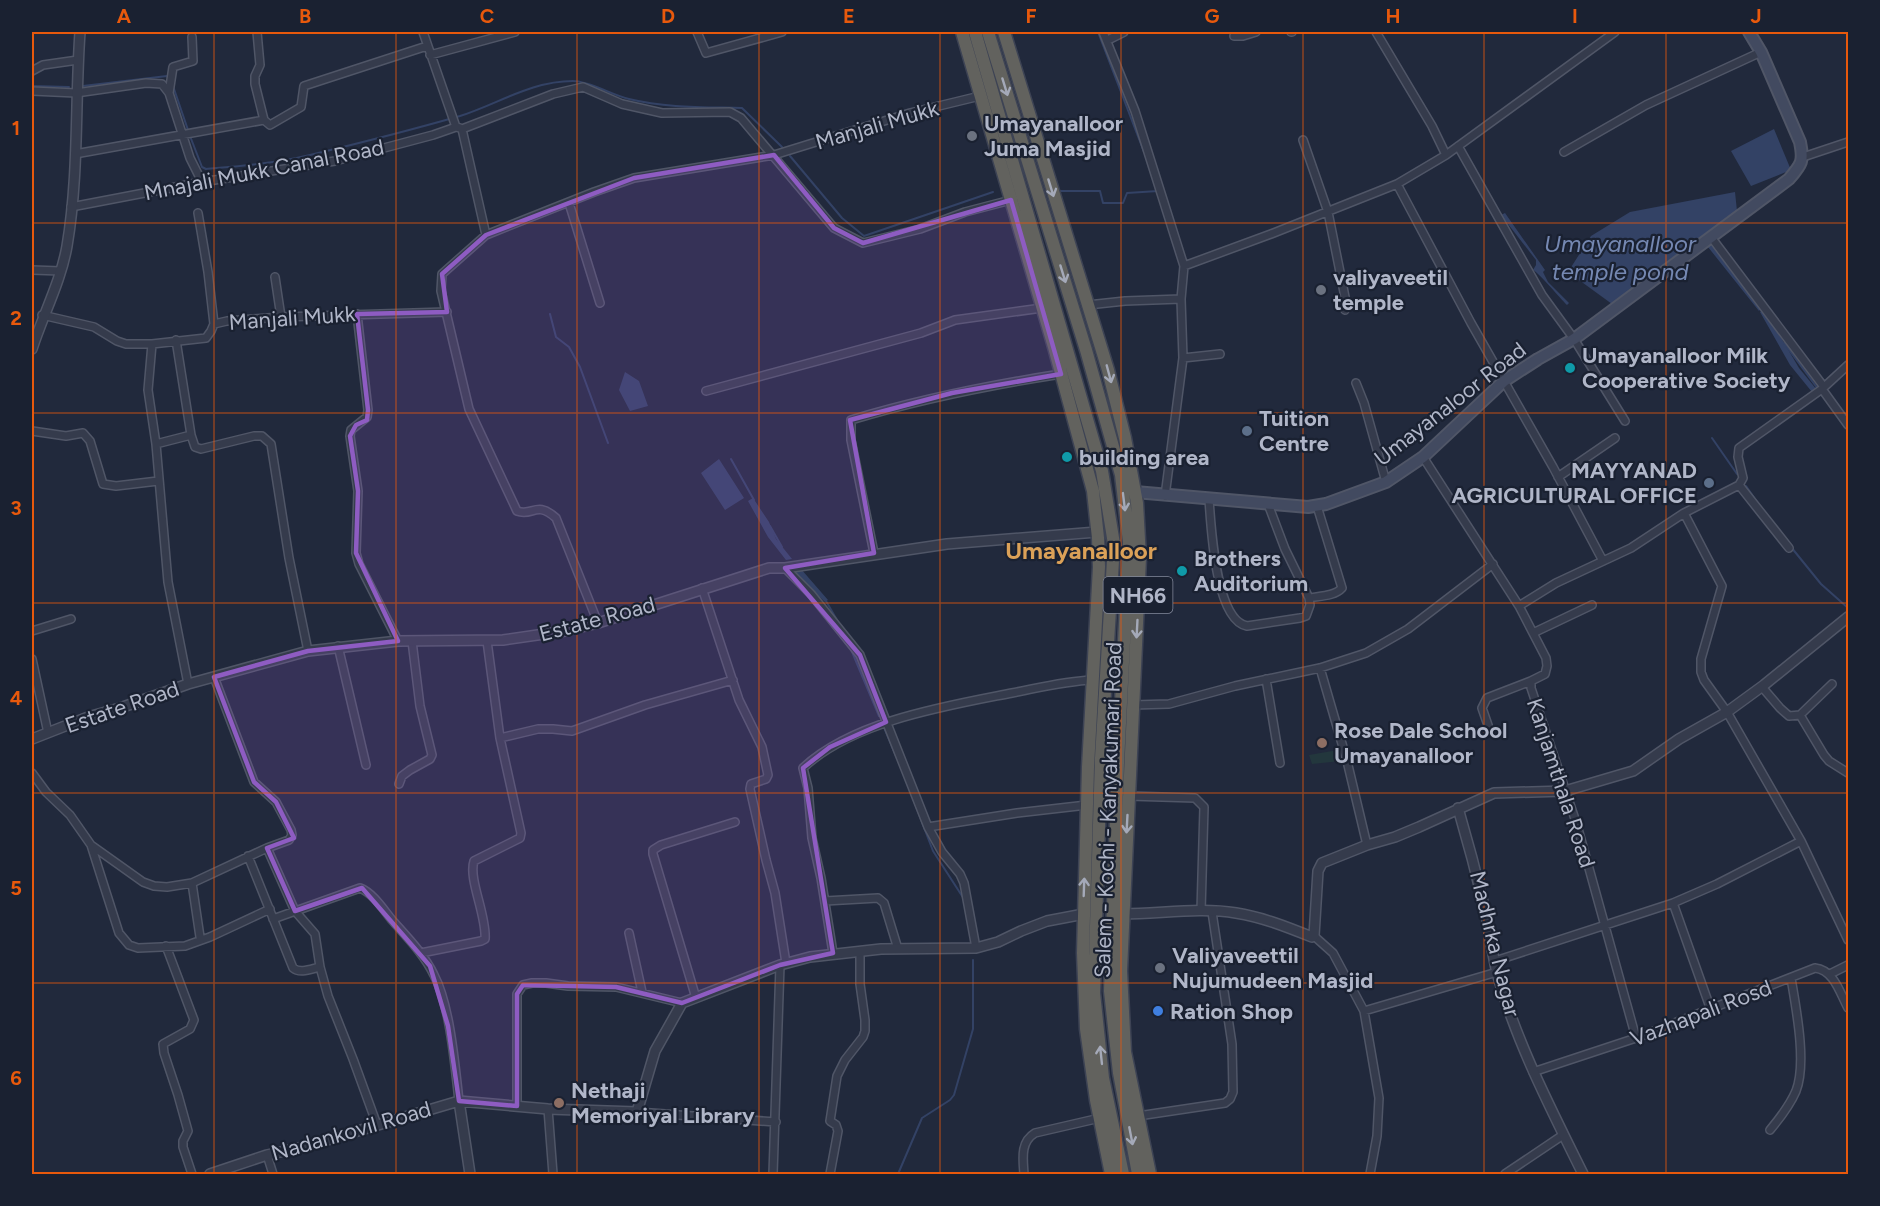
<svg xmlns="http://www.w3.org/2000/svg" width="1880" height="1206" viewBox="0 0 1880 1206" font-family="Figtree,sans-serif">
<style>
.green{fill:#23373d}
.water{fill:#334265}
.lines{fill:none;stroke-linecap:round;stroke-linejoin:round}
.stream{stroke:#334265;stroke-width:2}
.minor-casing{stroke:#505667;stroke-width:10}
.tertiary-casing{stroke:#505667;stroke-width:12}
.secondary-casing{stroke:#505667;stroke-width:14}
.trunk-casing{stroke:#3d4354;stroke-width:15}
.minor{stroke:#353b4c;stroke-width:7}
.tertiary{stroke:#353b4c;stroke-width:9}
.secondary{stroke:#424a60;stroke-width:10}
.trunk{stroke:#62625e;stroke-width:12}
.oneway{stroke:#a4a9b8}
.marked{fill:#8e5cc2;fill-opacity:0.2;stroke:#8e5cc2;stroke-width:4.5;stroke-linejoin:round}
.grid{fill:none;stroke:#e8590c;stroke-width:1.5;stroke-opacity:0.55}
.worship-dot{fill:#6b7280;stroke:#1a2131;stroke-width:2}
.culture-dot{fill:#0f9aa8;stroke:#1a2131;stroke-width:2}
.service-dot{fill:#5c6f8a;stroke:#1a2131;stroke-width:2}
.education-dot{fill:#8d6e63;stroke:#1a2131;stroke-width:2}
.shop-dot{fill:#3f7fe0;stroke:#1a2131;stroke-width:2}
.labels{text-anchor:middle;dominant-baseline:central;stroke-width:4.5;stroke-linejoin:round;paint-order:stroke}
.shield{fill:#1a2131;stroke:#83899b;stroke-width:1.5}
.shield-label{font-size:21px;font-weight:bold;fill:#b0b6c8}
.poi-label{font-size:22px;font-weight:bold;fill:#b0b6c8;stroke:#1a2131;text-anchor:start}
.street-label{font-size:22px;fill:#b0b6c8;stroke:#1a2131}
.water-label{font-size:24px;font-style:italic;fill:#7588b2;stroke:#1a2131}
.neighbourhood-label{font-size:24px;font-weight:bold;fill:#dba158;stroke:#1a2131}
.neatline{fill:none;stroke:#e8590c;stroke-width:2}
.grid-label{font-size:20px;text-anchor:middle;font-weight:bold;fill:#e8590c}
</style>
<rect width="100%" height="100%" fill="#21293c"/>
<!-- green -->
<path class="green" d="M1338,750l3,11 -29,3 -3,-9z"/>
<!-- water -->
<path class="water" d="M1774,129l17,41 -40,16 -20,-35z
M1735,192l2,19 -125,93 -44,-32 23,-36 39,-24z
M1505,213l40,57 -2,2 5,10 21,21 -2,2c-7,-7 -28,-32 -34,-35l3,-5v-5l-35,-45z
M1711,244l51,63 -3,4 -51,-64z
M1764,309l35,59 18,22 -5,2 -22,-27 -30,-53z
M625,372l14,9 9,25 -18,5 -11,-21z
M719,459l25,39 -19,12 -24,-37z
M753,498l16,24 7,17 16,20 -6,1 -18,-23 -20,-36z
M801,569l27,31 -3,2 -34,-32z"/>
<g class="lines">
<!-- stream -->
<path class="stream" d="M1098,32l46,120
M32,86l37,1
M83,86l84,-10 2,4
M173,86l15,44
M190,136l12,31 4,2c35,-3 71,-6 104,-14 50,-12 101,-25 150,-39 38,-12 71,-35 113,-35 16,0 39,14 56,18 37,9 75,8 113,9l40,39
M790,156l52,62 22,18 129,-44
M1060,191h40l3,12h20l4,-10 31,-2
M550,314l6,23 13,10 11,20 28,76
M1784,343l34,46
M1712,438l25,36
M731,459l23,41
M1746,486l16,23
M770,526l12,21
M1791,547l30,37 27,24
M826,601l15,26
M850,647l29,69
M883,725l13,31
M907,783l26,68 31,48
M898,1174l24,-56 28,-18 4,-5 19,-66v-69"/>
<defs>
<path id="minor" d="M257,32l3,33 -5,11v8l9,36 6,5 31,-18 3,-21 123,-40
M423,32l33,95 4,1
M697,32l9,21 76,-21
M1103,32l32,79 49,155 -3,33 2,59 -18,138
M1291,32h1
M1376,32l56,94 14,29 169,-123
M1234,36h9l13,-4
M1108,40l16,-8
M430,55l85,-23
M32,71l11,-6 35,-5
M32,91l44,2 70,-10 16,1 7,9 21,65 12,24
M169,93l4,-26 20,-6 -1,-24
M462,129l91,-35 30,-7 39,17 40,9 68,-1 11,6 93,110 29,15 57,-14 45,-17 46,-12
M462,129l24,106
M1303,140l25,72 18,90 -1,8
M1458,146l84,149 32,44 51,82
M1564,152l82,-47 115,-53
M75,154l189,-34
M1803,157l45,-15
M1397,184l74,139 82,144 50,94
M569,203l31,100
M71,207l131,-25 133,-21 98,-26 23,-8
M198,213l10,59 6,52
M1711,237l113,150
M1184,266l87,-32 126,-50 49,-29
M32,270l29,1
M275,277l6,40
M1088,305l37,-4 56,-2
M357,314l11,96 -1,7 -16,13 -1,6 8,55 -2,62 3,11 39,77
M42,315l52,12 23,14 9,3h26l54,-6 5,-7 3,-7 13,-3 54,-4 166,-5
M176,340l15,95 4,12 6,2 53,-13h8l9,8 18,114 19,93
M152,344l-4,46 8,54
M1183,358l37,-4
M1356,383l8,20 22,79
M1822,389l26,36
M706,391l215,-58 34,-13 87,-12
M32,431l34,5 17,-3 7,8 13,43 13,2 42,-5
M1423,457l96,149 27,52 1,8 -2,8 -14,7v7l46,137 59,213
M1558,477l57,-39
M1739,485l50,63
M1209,499c2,26 6,121 38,127l53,-8 6,-2 4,-11 -1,-7 -24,-49 -17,-45
M1684,513l38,73 -21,73v13l3,8 23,32 74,129 47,99
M874,553l-23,-113v-20c69,-21 139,-35 210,-46
M785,568l26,26 49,61 68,172 14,25 18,22 4,9 12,65
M702,588l37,112 23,47 6,28 -2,4 -15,5 -1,5 16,71 9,33 11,70
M1309,598c11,-2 26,-2 33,-10l-25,-82
M1519,606l37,-23 75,-35 53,-35 55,-28 4,-7 -5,-21 1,-9 83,-59 26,-24
M598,623l-42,-105c-20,-18 -23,-1 -39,-7l-48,-102 -28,-118 1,-17 44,-39 108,-43 40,-14 140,-23 136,-42 70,-17
M32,631l39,-12
M1533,633l59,-28
M338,646l28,119
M32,659l16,74
M1320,668l27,93 20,84
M214,677l40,105 22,20 15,28 1,5 -3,5 -22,8 28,63 20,23 5,33 8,29 25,63 24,66
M1266,679l14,84
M188,684l-20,-102 -12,-138 35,-9
M1762,687l18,21 9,8 11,-1 24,40 5,6 19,12
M1133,705l36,-1 66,-18 85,-18 46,-15 42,-24 85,-65
M1800,715l32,-31
M1490,731l-8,-23 5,-10 44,-17
M500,738l38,-9h15l19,2 73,-26 88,-25
M32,773l14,19 24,23 21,30 52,37 11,4 13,1 25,-4 75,-35
M399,784l3,-8 8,-6 20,-11 2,-4 -12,-49 -8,-65
M1129,796l66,2 9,9 -3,104
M928,827l89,-14 70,-8
M91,845l28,88 10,12 9,3 47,-2 25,-9 60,-28
M248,856l45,112c7,6 18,1 27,-1
M192,883l8,54
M825,901l53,-3 6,5 14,46
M1673,903l38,107
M273,919l87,-31c13,5 23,21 32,32 15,17 32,34 42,55 16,30 21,91 25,126
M629,933l13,59
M1314,936l19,17 31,58 15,87 -2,38 -7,38
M166,946l28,74 -4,9 -27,15 1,9 14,42 10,36 -5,10v6l9,27
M421,953l60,-12 4,-2c2,-23 -17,-60 -11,-78l46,-23 1,-5 -21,-95 -13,-97
M833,953l-12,-75 -9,-40 -4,-50 -5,-20c50,-47 143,-62 209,-75 26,-5 53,-12 81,-13
M1495,961l178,-58 44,-19 84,-43
M1830,974l18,-9
M696,998l-43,-144v-4l8,-5 74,-23
M1364,1011l133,-39
M1533,1072l103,-34 179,-70c19,2 25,25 33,40
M517,1106v-112l6,-9 9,-2h14l22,3 48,1 66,16
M548,1109l5,65
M637,1112l139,10
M1138,1116l87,-13 5,-4 3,-7 -1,-48 -20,-132
M1770,1130c10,-12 20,-25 26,-39 11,-28 0,-83 -5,-113
M267,1155l6,19
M773,1174l7,-209
M830,1174l8,-43 -2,-6 -6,-4 7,-45 8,-16 18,-23 2,-6v-11l-5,-36v-32
M1024,1174c-1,-15 -4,-32 11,-41l65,-15
M1505,1174l58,-39"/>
<path id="tertiary" d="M32,349c11,-34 29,-68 35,-103 12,-71 8,-144 13,-214
M32,739l56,-22 32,-9 68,-24 120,-33 90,-10 105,-1 62,-9 33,-8 171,-55h16l162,-24 150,-12
M1458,808c10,34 19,68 27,102 4,21 7,42 12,63 20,71 54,136 86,201
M1123,914c37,0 76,-7 113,-1 26,4 51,14 76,24l2,-1 4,-65 4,-8 45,-18 28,-8 24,-10 75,-34 71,-2 68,-20 46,-32 48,-27 37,-27 84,-68
M459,1101l11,73
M210,1174l57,-19 40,-9 152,-45 89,8 89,3 18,-61 27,-48 98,-38 30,-8 71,-8 95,-1 22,-6 23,-11 26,-10 37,-7"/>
<path id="secondary" d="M1135,492l173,15 18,-3 60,-22 37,-25 81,-76 34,-22 36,-20 215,-160c13,-15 15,-18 11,-37l-39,-90 -12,-20"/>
<path id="trunk" d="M962,32l92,315 39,144 5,47 1,29 -11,200 -5,186 3,76 10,71 15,74
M975,32l127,439 12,73 -13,214 -7,235 9,85 20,96
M988,32l98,318 35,125 8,67 -11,221 -8,228 9,82 19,101
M1004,32l104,338 17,68 12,65 3,55 -19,413 4,81 25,122"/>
</defs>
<!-- minor casing -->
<use href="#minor" class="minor-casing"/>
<!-- tertiary casing -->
<use href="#tertiary" class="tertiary-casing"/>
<!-- secondary casing -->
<use href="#secondary" class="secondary-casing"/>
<!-- trunk casing -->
<use href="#trunk" class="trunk-casing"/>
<!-- minor -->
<use href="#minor" class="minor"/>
<!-- tertiary -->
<use href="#tertiary" class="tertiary"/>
<!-- secondary -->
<use href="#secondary" class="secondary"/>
<!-- trunk -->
<use href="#trunk" class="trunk"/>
</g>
<!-- one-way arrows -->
<defs><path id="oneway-shaft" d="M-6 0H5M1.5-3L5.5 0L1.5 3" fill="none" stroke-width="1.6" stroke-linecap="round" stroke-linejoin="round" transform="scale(1.5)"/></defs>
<g class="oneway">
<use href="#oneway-shaft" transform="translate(1005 87) rotate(73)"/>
<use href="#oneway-shaft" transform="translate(1051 188) rotate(73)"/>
<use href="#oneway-shaft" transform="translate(1063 274) rotate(73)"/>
<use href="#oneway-shaft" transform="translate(1109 374) rotate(75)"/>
<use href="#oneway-shaft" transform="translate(1124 502) rotate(83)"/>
<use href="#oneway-shaft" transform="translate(1137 629) rotate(93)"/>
<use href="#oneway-shaft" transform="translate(1127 824) rotate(93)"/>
<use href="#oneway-shaft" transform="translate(1084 887) rotate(-88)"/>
<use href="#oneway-shaft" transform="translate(1101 1055) rotate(-96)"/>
<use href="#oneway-shaft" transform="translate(1131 1136) rotate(79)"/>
</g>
<!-- marked area -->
<path class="marked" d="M774,155l60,73 29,15 148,-43 50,174 -109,19 -102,27 24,133 -89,15 75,87 26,67 -56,25 -27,21 30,185 -53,12 -98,38 -66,-16 -93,-2 -6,9v112l-58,-5 -11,-75 -18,-60 -68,-78 -67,23 -28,-63 27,-10 -18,-36 -22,-20 -40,-105 94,-26 90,-10 -42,-88 2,-62 -8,-55 6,-11 11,-5 1,-10 -11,-96 90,-2 -5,-38 44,-39 148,-57z"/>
<!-- grid -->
<path class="grid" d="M214,32v1142M396,32v1142M577,32v1142M759,32v1142M940,32v1142M1121,32v1142M1303,32v1142M1484,32v1142M1666,32v1142M32,223h1816M32,413h1816M32,603h1816M32,793h1816M32,983h1816"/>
<!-- markers -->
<g class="worship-dot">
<circle cx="972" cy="136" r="6"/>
<circle cx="1321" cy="290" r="6"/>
<circle cx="1160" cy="968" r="6"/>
</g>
<g class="culture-dot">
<circle cx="1570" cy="368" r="6"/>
<circle cx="1067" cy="457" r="6"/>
<circle cx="1182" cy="571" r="6"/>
</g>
<g class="service-dot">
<circle cx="1247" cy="431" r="6"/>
<circle cx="1709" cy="483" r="6"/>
</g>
<g class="education-dot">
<circle cx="1322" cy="743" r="6"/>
<circle cx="559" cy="1103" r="6"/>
</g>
<circle class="shop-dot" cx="1158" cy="1011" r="6"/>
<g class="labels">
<!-- shield labels -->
<rect class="shield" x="1103.5" y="577" width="69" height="36" rx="4.5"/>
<g class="shield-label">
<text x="1138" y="595">NH66</text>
</g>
<!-- poi labels -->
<g class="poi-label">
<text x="984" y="123">Umayanalloor<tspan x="984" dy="25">Juma Masjid</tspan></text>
<text x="1333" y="277">valiyaveetil<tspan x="1333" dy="25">temple</tspan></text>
<text x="1582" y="355">Umayanalloor Milk<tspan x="1582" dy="25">Cooperative Society</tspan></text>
<text x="1259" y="418">Tuition<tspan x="1259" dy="25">Centre</tspan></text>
<text x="1079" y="457">building area</text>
<text x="1697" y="470" text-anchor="end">MAYYANAD<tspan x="1697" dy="25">AGRICULTURAL OFFICE</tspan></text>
<text x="1194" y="558">Brothers<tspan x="1194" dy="25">Auditorium</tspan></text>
<text x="1334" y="730">Rose Dale School<tspan x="1334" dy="25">Umayanalloor</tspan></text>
<text x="1172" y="955">Valiyaveettil<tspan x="1172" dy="25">Nujumudeen Masjid</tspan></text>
<text x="1170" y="1011">Ration Shop</text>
<text x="571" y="1090">Nethaji<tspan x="571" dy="25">Memoriyal Library</tspan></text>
</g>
<!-- street labels -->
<g class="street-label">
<text transform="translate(877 125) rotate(-16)">Manjali Mukk</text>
<text transform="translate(264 170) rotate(-11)">Mnajali Mukk Canal Road</text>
<text transform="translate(292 318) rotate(-4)">Manjali Mukk</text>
<text transform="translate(1450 404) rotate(-38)">Umayanaloor Road</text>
<text transform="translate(597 619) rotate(-15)">Estate Road</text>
<text transform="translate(122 707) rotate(-19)">Estate Road</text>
<text transform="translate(1561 783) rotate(72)">Kanjamthala Road</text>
<text transform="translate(1108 810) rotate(-88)">Salem - Kochi - Kanyakumari Road</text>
<text transform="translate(1495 944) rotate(76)">Madhrka Nagar</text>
<text transform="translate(1701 1013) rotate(-21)">Vazhapali Rosd</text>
<text transform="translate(351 1131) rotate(-16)">Nadankovil Road</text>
</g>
<!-- water labels -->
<g class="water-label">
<text x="1620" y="243">Umayanalloor<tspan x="1620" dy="28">temple pond</tspan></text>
</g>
<!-- neighbourhood labels -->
<g class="neighbourhood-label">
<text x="1081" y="550">Umayanalloor</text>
</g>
</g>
<!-- border -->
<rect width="1880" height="1206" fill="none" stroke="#1a2131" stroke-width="66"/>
<rect x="33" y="33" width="1814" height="1140" class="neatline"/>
<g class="grid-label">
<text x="124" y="23">A</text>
<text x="305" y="23">B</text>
<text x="487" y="23">C</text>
<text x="668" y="23">D</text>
<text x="849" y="23">E</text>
<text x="1031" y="23">F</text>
<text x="1212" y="23">G</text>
<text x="1393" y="23">H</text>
<text x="1575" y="23">I</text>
<text x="1756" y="23">J</text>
<text x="16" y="135">1</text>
<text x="16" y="325">2</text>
<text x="16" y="515">3</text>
<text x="16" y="705">4</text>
<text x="16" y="895">5</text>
<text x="16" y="1085">6</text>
</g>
</svg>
